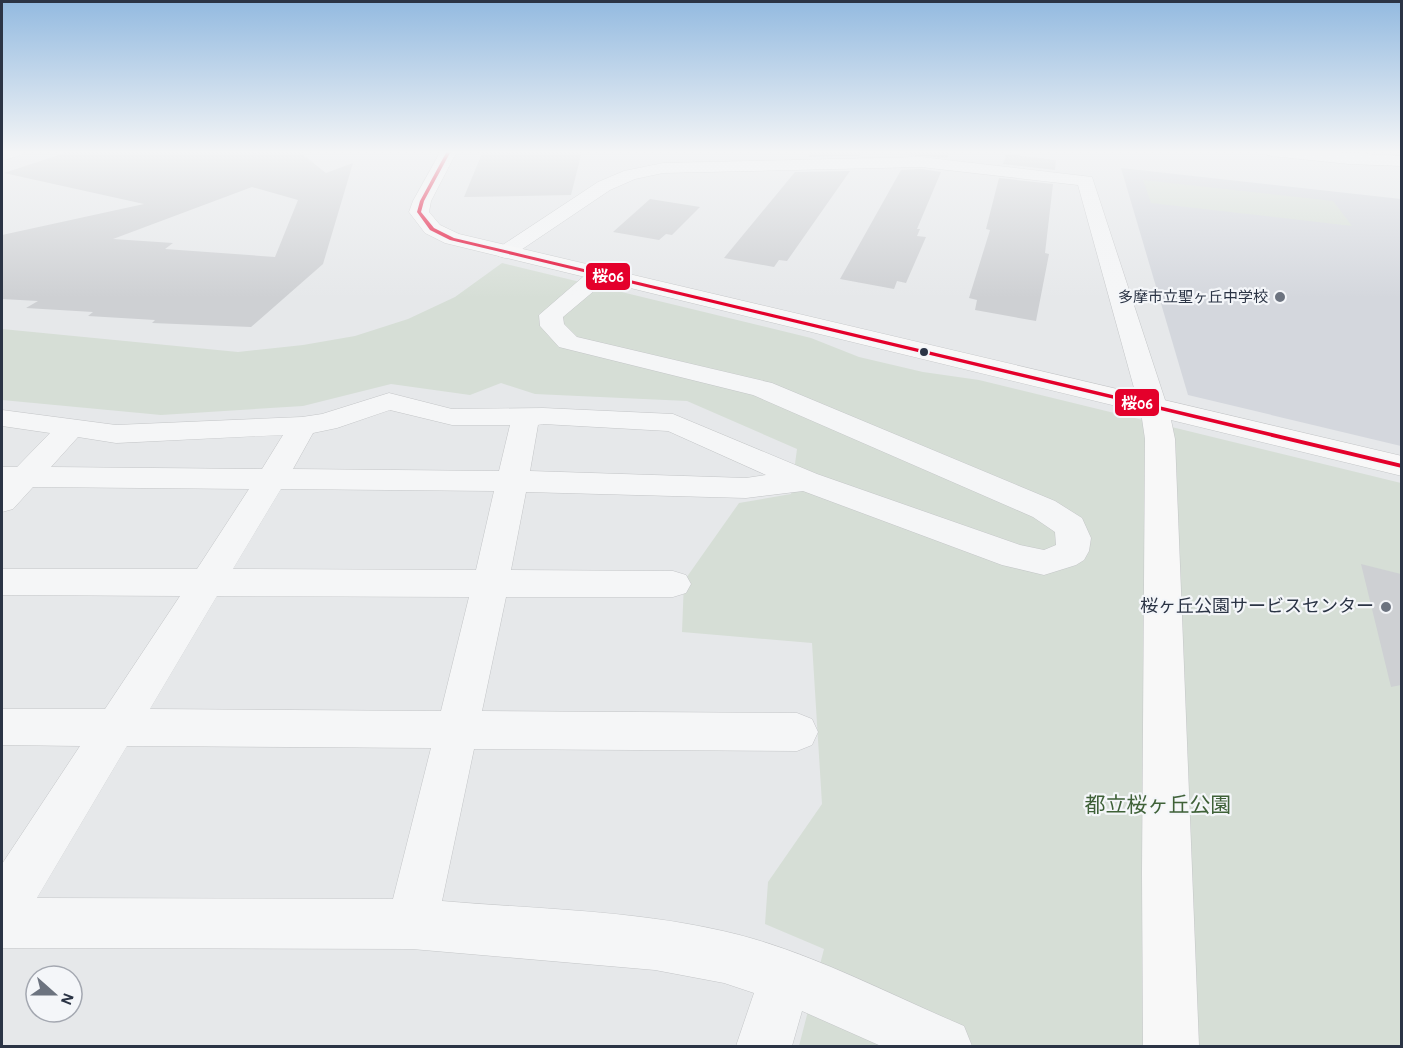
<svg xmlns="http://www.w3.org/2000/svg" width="1403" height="1048" viewBox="0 0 1403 1048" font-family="'Alegreya Sans','Noto Sans JP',sans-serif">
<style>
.built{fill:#d4d7dd}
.green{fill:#d6ded6}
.building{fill:#ced0d3;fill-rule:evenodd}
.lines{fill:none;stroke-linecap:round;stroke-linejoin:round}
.street-casing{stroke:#c4c6c8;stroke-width:1}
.secondary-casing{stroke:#c4c6c8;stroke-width:1}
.street{fill:#f5f6f7;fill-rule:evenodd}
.secondary{fill:#f8f8f8;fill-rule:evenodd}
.bus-1-casing{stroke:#f4f6f9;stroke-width:4}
.bus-1{fill:#e4002b;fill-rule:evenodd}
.poi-dot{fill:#6c737f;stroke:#f4f6f9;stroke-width:2}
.bus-dot{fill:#2b3445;stroke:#f4f6f9;stroke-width:2}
.labels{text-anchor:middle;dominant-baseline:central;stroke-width:4.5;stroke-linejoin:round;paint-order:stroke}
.far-poi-label{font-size:15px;fill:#2b3445;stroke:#f4f6f9;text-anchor:end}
.poi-label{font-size:18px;fill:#2b3445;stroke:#f4f6f9;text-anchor:end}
.near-park-label{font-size:21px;fill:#3f6138;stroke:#f4f6f9}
.line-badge{stroke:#f4f6f9;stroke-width:2}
.badge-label{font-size:16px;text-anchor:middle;font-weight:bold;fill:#fff}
</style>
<rect width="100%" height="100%" fill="#e6e8ea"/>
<!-- built -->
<path class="built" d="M1121,168l280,31v247l-213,-51z"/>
<!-- green -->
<path class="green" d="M1143,180l190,21 19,25 -201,-23z
M502,263l309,75 48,19 64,15 56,8 422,103v563h-602l25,-97 -59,-25 3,-42 54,-78 -10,-161 -130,-11 2,-51 55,-78 52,-9 6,-45 -110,-48 -152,-7 -34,-11 -31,12 -79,-11 -88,22 -142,9 -159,-15v-71l236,23 65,-7 52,-9 53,-17 47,-22z"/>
<!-- building -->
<path class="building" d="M71,151h227l28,22 27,-10 -30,101 -72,63 -99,-4 3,-3 -67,-4 5,-4 -67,-4 12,-7 -36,-2v-64l142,-31 -140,-31zM252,187l46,13 -23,57 -110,-8 8,-6 -60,-4z
M483,151h99l-11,44 -107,2z
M813,151h51l-4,5 -52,1z
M911,151h39l-3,7 -38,-3z
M1006,154l50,6 -1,10 -52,-6z
M921,169l20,3 -24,57h3l-3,7 9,1 -20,46 -9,-2 -3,8 -54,-10 61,-109z
M850,171l-63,90 -8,-1 -5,7 -50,-9 71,-86z
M999,178l54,6 -8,69 4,1 -13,67 -61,-11 2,-10 -8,-2 21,-68 -4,-1z
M650,199l50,8 -28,28 -6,-1 -7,6 -46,-8z
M1361,564l40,10v111l-10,2z"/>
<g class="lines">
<defs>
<path id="street" d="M2,151h23l-2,3 -21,7z
M1263,151h56l83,5v10l-53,-2 -78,-8 -6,-2z
M921,157l171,20 75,229 -4,6 -10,2 -10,-2 -4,-6 -61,-221 -157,-18 -258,6 -28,6 -25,11 -98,66 -7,2 -7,-2 -3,-4 3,-4 100,-66 26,-11 39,-8z
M599,268l8,2 3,5 -3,5 -44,37 1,7 13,13 195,46 283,118 27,17 9,20 -2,13 -5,9 -8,5 -32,10 -42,-10 -199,-74 -57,7 -220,-6 -15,78 162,1 13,4 5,9 -5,9 -13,4h-167l-24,114 315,2 15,6 6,13 -6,13 -15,6 -323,-2 -32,152c93,8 189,9 281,30 82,18 163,62 241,95l8,20h-91l-79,-35 -10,35h-56l18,-53 -30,-10 -69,-13 -243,-21 -410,-1v-84l78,-118 -78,-1v-36h103l75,-113 -178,-1v-26h195l52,-80 -216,-2 -20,22 -11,3v-45h15l33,-34 -48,-7v-16l114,15 186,-8 20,-3 67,-21 63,16 91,-1 130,6 144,60 203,71 24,5 12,-5 -1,-13 -22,-15 -280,-122 -194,-48 -19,-21 -1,-11 52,-45zM390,410l62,15h58l-11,46 -206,-2 20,-36 24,-5zM543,424l125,7 98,44 -20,3 -216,-7 8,-46zM283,435l-21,34 -211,-2 27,-30 38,6zM281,489l213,2 -18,79 -243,-1zM217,596l252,1 -28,114 -291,-2zM127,746l304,2 -38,151 -356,-1z"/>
<path id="secondary" d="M441,151h16l-26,50 -2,11 11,13 19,9 943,222v20l-231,-56 4,19 24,607h-56l-1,-173 3,-434 -4,-27 -696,-169 -20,-10 -16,-21 4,-11z"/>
</defs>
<!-- street casing -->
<use href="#street" class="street-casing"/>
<!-- secondary casing -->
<use href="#secondary" class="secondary-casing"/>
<!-- street -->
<use href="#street" class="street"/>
<!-- secondary -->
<use href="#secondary" class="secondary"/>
<defs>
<path id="bus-1" d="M447,151h4l-27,50 -3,11 13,16 20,10 948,226v4l-952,-228 -20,-10 -13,-18 3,-11z"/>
</defs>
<!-- bus-1 casing -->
<use href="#bus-1" class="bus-1-casing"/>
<!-- bus-1 -->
<use href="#bus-1" class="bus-1"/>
</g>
<!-- sky -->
<linearGradient id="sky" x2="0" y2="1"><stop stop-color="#93bae0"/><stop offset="0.51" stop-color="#f4f5f6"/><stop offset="1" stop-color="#f4f5f6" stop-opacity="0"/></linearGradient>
<rect width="1403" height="298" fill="url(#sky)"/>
<!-- markers -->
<g class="poi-dot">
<circle cx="1280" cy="297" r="6"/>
<circle cx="1386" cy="607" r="6"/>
</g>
<circle class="bus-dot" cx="924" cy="352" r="5"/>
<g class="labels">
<!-- far-poi labels -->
<g class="far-poi-label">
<text x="1268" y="297">多摩市立聖ヶ丘中学校</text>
</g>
<!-- poi labels -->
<g class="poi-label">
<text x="1374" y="607">桜ヶ丘公園サービスセンター</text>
</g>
<!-- near-park labels -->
<g class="near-park-label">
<text x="1158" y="805">都立桜ヶ丘公園</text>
</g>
</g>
<g class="line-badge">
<rect x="585" y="262" width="46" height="29" rx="6" fill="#e4002b"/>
<rect x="1114" y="388" width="46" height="29" rx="6" fill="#e4002b"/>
</g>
<g class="badge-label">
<text x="608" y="282">桜06</text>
<text x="1137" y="409">桜06</text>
</g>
<!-- border -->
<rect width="1403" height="1048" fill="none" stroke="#2b3445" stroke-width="6"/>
<!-- north arrow -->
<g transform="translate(54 994) rotate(111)"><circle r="28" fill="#f4f6f9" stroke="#a4a8b1" stroke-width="1.5"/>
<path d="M0-4.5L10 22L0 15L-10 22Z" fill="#6c737f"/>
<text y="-9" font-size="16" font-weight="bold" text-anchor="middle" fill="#2b3445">N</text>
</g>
</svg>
